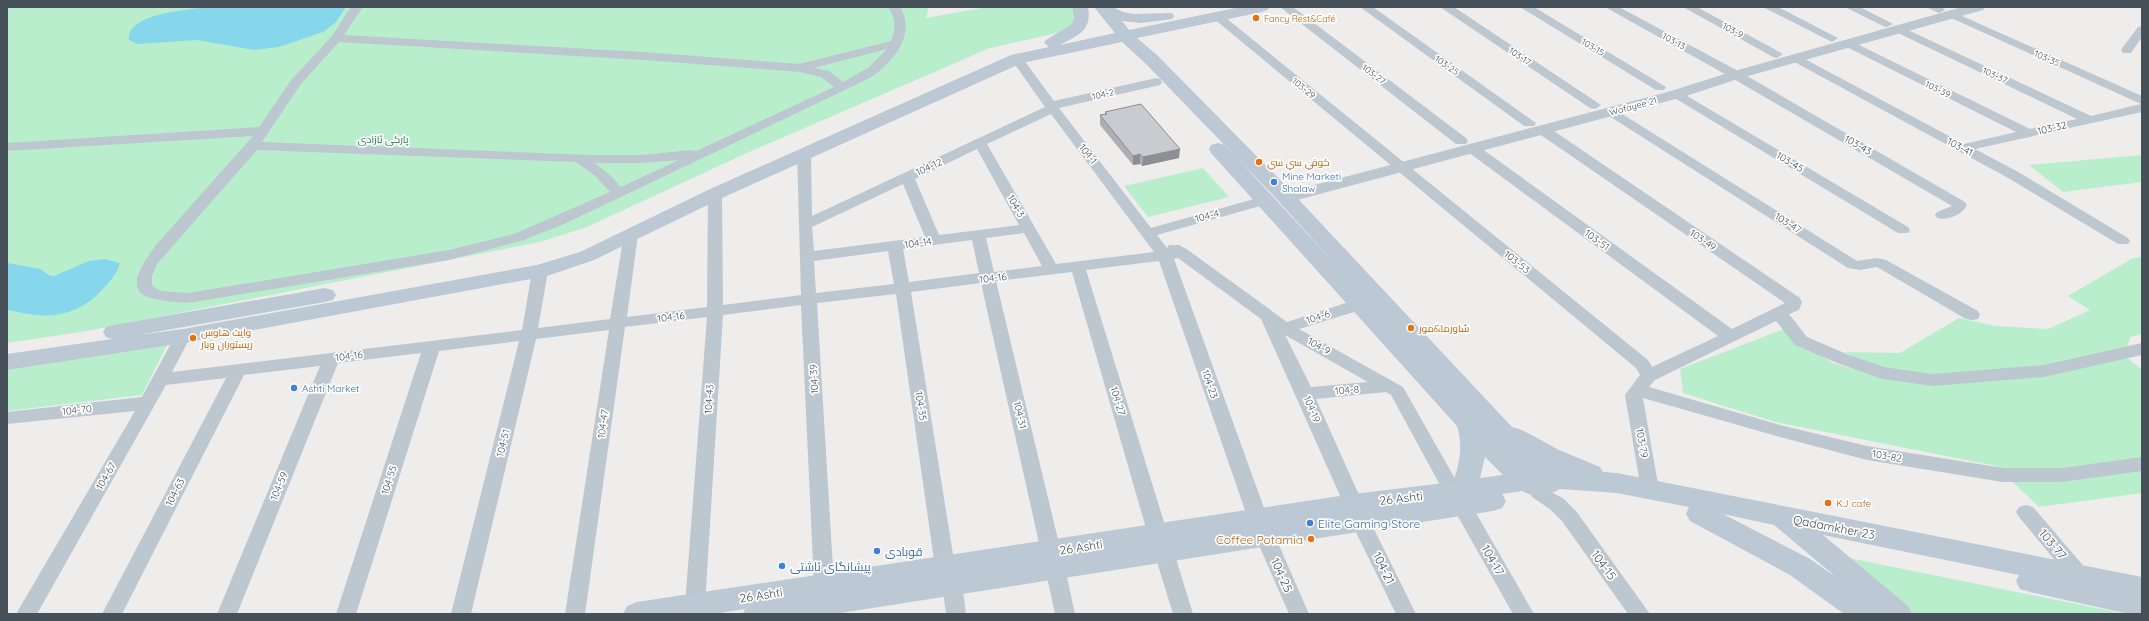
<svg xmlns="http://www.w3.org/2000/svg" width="2149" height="621" viewBox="0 0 2149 621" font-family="Quicksand,Cairo,sans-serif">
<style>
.green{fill:#b9eecd}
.water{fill:#86d7eb}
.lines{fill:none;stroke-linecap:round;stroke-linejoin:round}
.minor{fill:#bdc7cf;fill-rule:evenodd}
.tertiary{fill:#bdc7cf;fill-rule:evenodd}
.secondary{fill:#bcc8d4;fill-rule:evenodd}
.wall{fill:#adafb4}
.shaded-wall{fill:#8d8e92}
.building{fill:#c9cbd1;stroke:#8d8e92}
.food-dot{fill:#e8710a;stroke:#fff;stroke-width:1.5}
.shop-dot{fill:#3f7fe0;stroke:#fff;stroke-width:1.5}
.labels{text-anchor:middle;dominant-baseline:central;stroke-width:3.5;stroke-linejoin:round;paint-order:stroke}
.far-food-label{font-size:9px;fill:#c56008;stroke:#fff;text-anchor:start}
.far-street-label{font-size:9px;fill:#455059;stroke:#fff}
.street-label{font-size:10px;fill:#455059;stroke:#fff}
.park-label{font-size:10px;fill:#167a47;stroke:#fff}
.food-label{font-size:10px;fill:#c56008;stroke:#fff;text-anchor:start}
.shop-label{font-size:10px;fill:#366cbe;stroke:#fff;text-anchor:start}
.near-street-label{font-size:12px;fill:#455059;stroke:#fff}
.near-shop-label{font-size:12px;fill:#366cbe;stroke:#fff;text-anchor:start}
.near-food-label{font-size:12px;fill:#c56008;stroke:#fff;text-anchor:end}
</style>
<rect width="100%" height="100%" fill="#efecec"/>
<!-- green -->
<path class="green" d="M11,7h918l-3,11 61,-11h85l3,9 -1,7 -7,6 -10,4 -67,15 -241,104 -162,75 -47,15 -453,89 -80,12v-334z
M2142,155v27l-79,10 -34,-27z
M1203,168l26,29 -81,20 -24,-31z
M2142,257v77l-12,3 -5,19 17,14v123l-103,14 -43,-41 -221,-44 -92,-29 -3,-24 104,-40 48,34 59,16 -46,-27 55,1 59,-35 37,8 52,3 42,-19 -22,-14 65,-38z
M168,343l-26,52 -135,16v-41z
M1844,557l282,57h-215z"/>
<!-- water -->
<path class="water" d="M210,7h136l-11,16 -12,9 -44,15 -25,3 -57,-10 -60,4 -8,-4c-3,-27 63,-31 81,-33z
M105,259l15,4c-3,11 -10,18 -17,26 -17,19 -40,29 -66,26 -10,0 -20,-4 -30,-5v-47l33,6 9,6 5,1 35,-15z"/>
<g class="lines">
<!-- minor -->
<path class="minor" d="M351,7h12l-19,28 300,17 155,12 92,-23c5,-13 5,-22 -3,-34h12c18,28 -10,60 -34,73l-302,144 -40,16 -75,20 -261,43c-52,-3 -68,-10 -32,-58l97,-109 -246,15v-8l252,-16 33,-48 40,-43zM339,42l305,18 156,12 21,5 13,10 -138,64 -5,-1 -49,5h-49l-331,-13 39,-58zM887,49l-19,19 -25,14 -14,-11 -15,-3zM257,150l319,12 19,14 15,16 -96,42 -65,16 -261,43 -27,-2 -6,-3 -3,-3v-9l5,-12zM679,160l-58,27 -11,-12 -15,-12h47z
M1280,7h13l173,131 2,3 -2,3h-10z
M1360,7h13l163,116 -2,3h-10z
M1440,7h14l147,98 -6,4 -5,-1z
M1520,7h14l132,80 -2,3h-8z
M1605,7h14l121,65 225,130 2,3c-5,10 -20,16 -30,13l-2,-3 2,-3 15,-6 -220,-128z
M1683,7h14l86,47 -6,4 -4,-1z
M1763,7h15l60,31 -6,4 -4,-2z
M1845,7h15l33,17 -6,3 -4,-1z
M1926,7h16l3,3 -6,3z
M1953,12l189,84v16l-167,37 45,24 108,65 2,3 -2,3h-10l-108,-65 -221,-120 2,-3h8l165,88 52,-12 -171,-86 -2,-2 2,-2h8l177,87 47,-10 -181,-87 -2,-2 2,-2h8l187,88 50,-12 -192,-87 -2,-2 2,-2z
M1217,13l4,1 427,346 4,7 66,-31 -250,-184 -2,-3 2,-3h10l254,183 53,-26 -247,-170 -2,-3 2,-3h10l252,171 2,4 -3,8 -10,4 18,23 42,18 35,12 49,7 111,-9 98,-22v12l-98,22 -111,9 -51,-7 -45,-16 -42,-18 -19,-24 -121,59 -6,7 131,38 87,21 136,22h59l80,-11v14l-80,11h-59l-136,-22 -87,-23 -137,-39 16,92 -2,5 -7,2 -7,-2 -2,-5 -16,-95 15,-20 -4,-7 -423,-350 -2,-2 2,-2z
M2142,26v11l-11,16h-8l-2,-3 2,-3 15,-20z
M1017,55l4,1 33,45 102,-23 4,1 2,3 -2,3 -101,23 92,120 110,-31h10l2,3 -2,3 -114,32 10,13 2,-3h10l9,5 99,72 68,-22h12l2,4 -2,4 -68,21 104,58 59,104 -2,5 -7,2 -7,-2 -55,-101 -5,-3 -70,7 47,105 -3,5 -7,2 -7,-2 -85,-190 -83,-61 -4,1 94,260 -3,5 -7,2 -7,-2 -3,-5 -89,-258 -73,9 82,265 -3,5 -7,3 -7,-3 -3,-5 -76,-263 -76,9 65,271 -3,6 -7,2 -7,-2 -3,-6 -60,-269 -70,9 44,275 -3,6 -7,2 -7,-2 -3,-6 -39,-273 -79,9 17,282 -1,29h-20l1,-29 -13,-280 -78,10 -18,290 -3,6 -7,3 -7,-3 -3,-6 22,-288 -82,10 -40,287h-20l44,-284 -73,9 -65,275h-20l68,-273 -80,10 -83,263h-20l85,-261 -83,10 -101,251h-20l103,-248 -76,9 -122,239h-20l124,-236 -60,7 -129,229h-21l119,-203 -128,13v-12l135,-15 33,-61 2,-4 6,-1 6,1 2,4 -19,36 350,-42 10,-59 3,-3h10l3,3 -10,57 72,-9 14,-85 2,-3h10l2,3 -11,83 80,-10 1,-113 2,-3h10l2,3 1,111 78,-10 -4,-142 2,-3h10l2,3 1,63 233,-109 -34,-48zM1051,114l103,138 -98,12 -69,-120zM977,149l42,76 -80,10 -24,-56zM903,184l22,53 -111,14 -2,-24zM1024,233l18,33 -48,6 -8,-34zM972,240l7,33 -70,9 -6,-33zM888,251l6,33 -78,9 -2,-32zM1285,335l83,47 -57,5z
M1677,90l231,137 2,3 -2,3h-10l-225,-136 -2,-3 2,-3z
M1611,107l246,154 20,-3 9,2 92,51 2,4 -2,4 -6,1 -6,-1 -89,-52 -17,3 -12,-2 -242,-154 -1,-3z
M1539,485l25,14 12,12 74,103h-22l-66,-93 -12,-12 -18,-12 -2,-5 2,-5z
M1462,499l7,2 65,113h-21l-61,-108 3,-5z
M2026,505l7,2 54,63 3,6 -3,6 -7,2 -7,-2 -54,-65 -3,-5 3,-5z
M1361,514l7,3 48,97h-20l-45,-92 3,-5z
M1265,528l7,3 3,5 34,78h-20l-34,-78 3,-5z
M1164,544l7,2 3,6 19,62h-20l-19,-62 3,-6z
M1055,560l7,2 3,6 10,46h-20l-10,-46 3,-6z
M952,576l7,2 3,6 4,30h-20l-4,-30 3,-6z"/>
<!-- tertiary -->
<path class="tertiary" d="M1962,7h23l-2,3 -242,68 -58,19 -397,106 -6,-1 -3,-4 3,-4 391,-103 60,-19z"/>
<!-- secondary -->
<path class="secondary" d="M1072,7h16c4,24 -9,27 -28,38l55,-12 -21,-26h19l10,5 10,2 39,-1 2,3 -2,3 -31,4 -19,-2 7,9 111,-23h30l-3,3 -5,2 -125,26 20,17 128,130 227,242 10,3 37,20 41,17 3,5 14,1 525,104v37h-13l-99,-22 -10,-3 -4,-8 3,-6 -196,-40 85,71 4,8h-68l-54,-39 -100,-54 -4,-7 3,-7 -72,-14 -57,-4 -10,5 -7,-3 -10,5 -11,-5 -20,3 4,7 -4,7 -9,3 -659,103h-91l2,-5 -31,5h-91l4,-8 10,-4 716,-108 100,-12c7,-19 10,-36 4,-56l-246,-273 -2,-4 2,-4 7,-2 7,2 113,122 -67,-74 -126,-130 -23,-21 -100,21 -300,135 -128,62 -47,16 -364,67 -176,27v-16l105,-15 -6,-2 -3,-5 3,-5 8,-2 211,-37 8,2 3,5 -3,5 -8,2 -187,33 45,-6 354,-64 43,-13 128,-62 303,-135 38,-8 -5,-4 2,-3 26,-16 2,-6zM1485,457l18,18 -23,3zM1723,514l51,11 62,52 -26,-18z"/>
</g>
<!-- wall -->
<path class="wall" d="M1105,112l74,46 -37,8 -2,-2 -7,1 -33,-40v-10l5,-1z"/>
<!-- shaded-wall -->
<path class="shaded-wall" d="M1180,149l-1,9 -37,8 1,-9z
M1140,154v10l-7,1v-9z"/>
<!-- building -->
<path class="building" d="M1141,104l39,45 -37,8 -3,-3 -7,2 -33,-41 7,-1 -2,-2z"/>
<!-- markers -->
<g class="food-dot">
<circle cx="1256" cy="18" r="4"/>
<circle cx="1259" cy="162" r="4"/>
<circle cx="1411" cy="328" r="4"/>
<circle cx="193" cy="338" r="4"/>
<circle cx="1828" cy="503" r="4"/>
<circle cx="1311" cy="539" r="4"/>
</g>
<g class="shop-dot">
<circle cx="1274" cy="182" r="4"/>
<circle cx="294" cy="388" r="4"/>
<circle cx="1310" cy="523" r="4"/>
<circle cx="877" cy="551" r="4"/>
<circle cx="782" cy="566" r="4"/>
</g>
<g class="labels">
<!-- far-food labels -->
<g class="far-food-label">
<text x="1264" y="18">Fancy Rest&amp;Café</text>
</g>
<!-- far-street labels -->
<g class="far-street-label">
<text transform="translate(1733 30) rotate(28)">103-9</text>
<text transform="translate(1674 41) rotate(29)">103-13</text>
<text transform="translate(1593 47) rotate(31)">103-15</text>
<text transform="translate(1520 56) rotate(34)">103-17</text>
<text transform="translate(2047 58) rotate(24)">103-35</text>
<text transform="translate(1447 65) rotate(35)">103-25</text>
<text transform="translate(1374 74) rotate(37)">103-27</text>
<text transform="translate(1995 75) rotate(25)">103-37</text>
<text transform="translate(1304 88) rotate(39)">103-29</text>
<text transform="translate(1938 89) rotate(26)">103-39</text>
<text transform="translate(1103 94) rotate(-13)">104-2</text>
<text transform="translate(1633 106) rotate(-15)">Wafayee 21</text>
</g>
<!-- street labels -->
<g class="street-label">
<text transform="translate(2052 128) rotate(-13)">103-32</text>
<text transform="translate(1858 145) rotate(30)">103-43</text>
<text transform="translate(1960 147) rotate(28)">103-41</text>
<text transform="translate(1088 154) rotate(52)">104-1</text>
<text transform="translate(1790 162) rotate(31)">103-45</text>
<text transform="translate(929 167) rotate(-25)">104-12</text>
<text transform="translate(1016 206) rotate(60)">104-3</text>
<text transform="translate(1207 216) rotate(-15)">104-4</text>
<text transform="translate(1788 223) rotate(32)">103-47</text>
<text transform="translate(1597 240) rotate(36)">103-51</text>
<text transform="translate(1703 240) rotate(34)">103-49</text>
<text transform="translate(918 243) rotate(-8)">104-14</text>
<text transform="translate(1517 262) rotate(39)">103-53</text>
<text transform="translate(993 278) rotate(-7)">104-16</text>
<text transform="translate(671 317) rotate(-7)">104-16</text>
<text transform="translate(1318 317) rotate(-18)">104-6</text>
<text transform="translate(1319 346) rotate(29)">104-9</text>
<text transform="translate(349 356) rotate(-7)">104-16</text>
<text transform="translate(814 379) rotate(-93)">104-39</text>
<text transform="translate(1210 384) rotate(71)">104-23</text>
<text transform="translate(1347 390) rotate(-5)">104-8</text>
<text transform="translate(709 399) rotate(-86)">104-43</text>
<text transform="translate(1118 401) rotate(73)">104-27</text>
<text transform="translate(921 406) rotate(81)">104-35</text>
<text transform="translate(1312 409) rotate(67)">104-19</text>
<text transform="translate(77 410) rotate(-6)">104-70</text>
<text transform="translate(1020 415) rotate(77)">104-31</text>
<text transform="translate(603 424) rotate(-82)">104-47</text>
<text transform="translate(503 443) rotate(-76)">104-51</text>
<text transform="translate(1642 443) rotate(80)">103-79</text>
<text transform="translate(1887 456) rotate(10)">103-82</text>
<text transform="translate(106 476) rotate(-60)">104-67</text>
<text transform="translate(389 480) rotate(-72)">104-55</text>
<text transform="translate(279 486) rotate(-68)">104-59</text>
<text transform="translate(175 492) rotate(-63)">104-63</text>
</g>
<!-- park labels -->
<g class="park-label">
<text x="383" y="139">پارکی ئازادی</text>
</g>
<!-- food labels -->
<g class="food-label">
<text x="1267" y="162">كوفي سي سي</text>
<text x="1419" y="328">شاورما&amp;مور</text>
<text x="201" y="332">وايت هاوس<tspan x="201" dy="12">ريستوران وبار</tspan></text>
<text x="1836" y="503">KJ cafe</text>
</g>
<!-- shop labels -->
<g class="shop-label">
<text x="1282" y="176">Mine Marketi<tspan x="1282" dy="12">Shalaw</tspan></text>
<text x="302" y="388">Ashti Market</text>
</g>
<!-- near-street labels -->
<g class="near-street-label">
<text transform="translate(1401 498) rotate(-7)">26 Ashti</text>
<text transform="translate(1834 527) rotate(11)">Qadamkher 23</text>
<text transform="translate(2053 544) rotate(50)">103-77</text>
<text transform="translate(1081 547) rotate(-9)">26 Ashti</text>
<text transform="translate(1493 560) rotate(60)">104-17</text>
<text transform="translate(1604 565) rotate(54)">104-15</text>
<text transform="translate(1384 568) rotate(64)">104-21</text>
<text transform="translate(1282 575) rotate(66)">104-25</text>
<text transform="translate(761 595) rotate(-9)">26 Ashti</text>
</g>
<!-- near-shop labels -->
<g class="near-shop-label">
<text x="1318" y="523">Elite Gaming Store</text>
<text x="885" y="551">قوبادی</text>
<text x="790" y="566">پیشانگای ئاشتی</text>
</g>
<!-- near-food labels -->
<g class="near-food-label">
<text x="1303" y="539">Coffee Potamia</text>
</g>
</g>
<!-- border -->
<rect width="2149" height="621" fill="none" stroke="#455059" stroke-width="16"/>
</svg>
